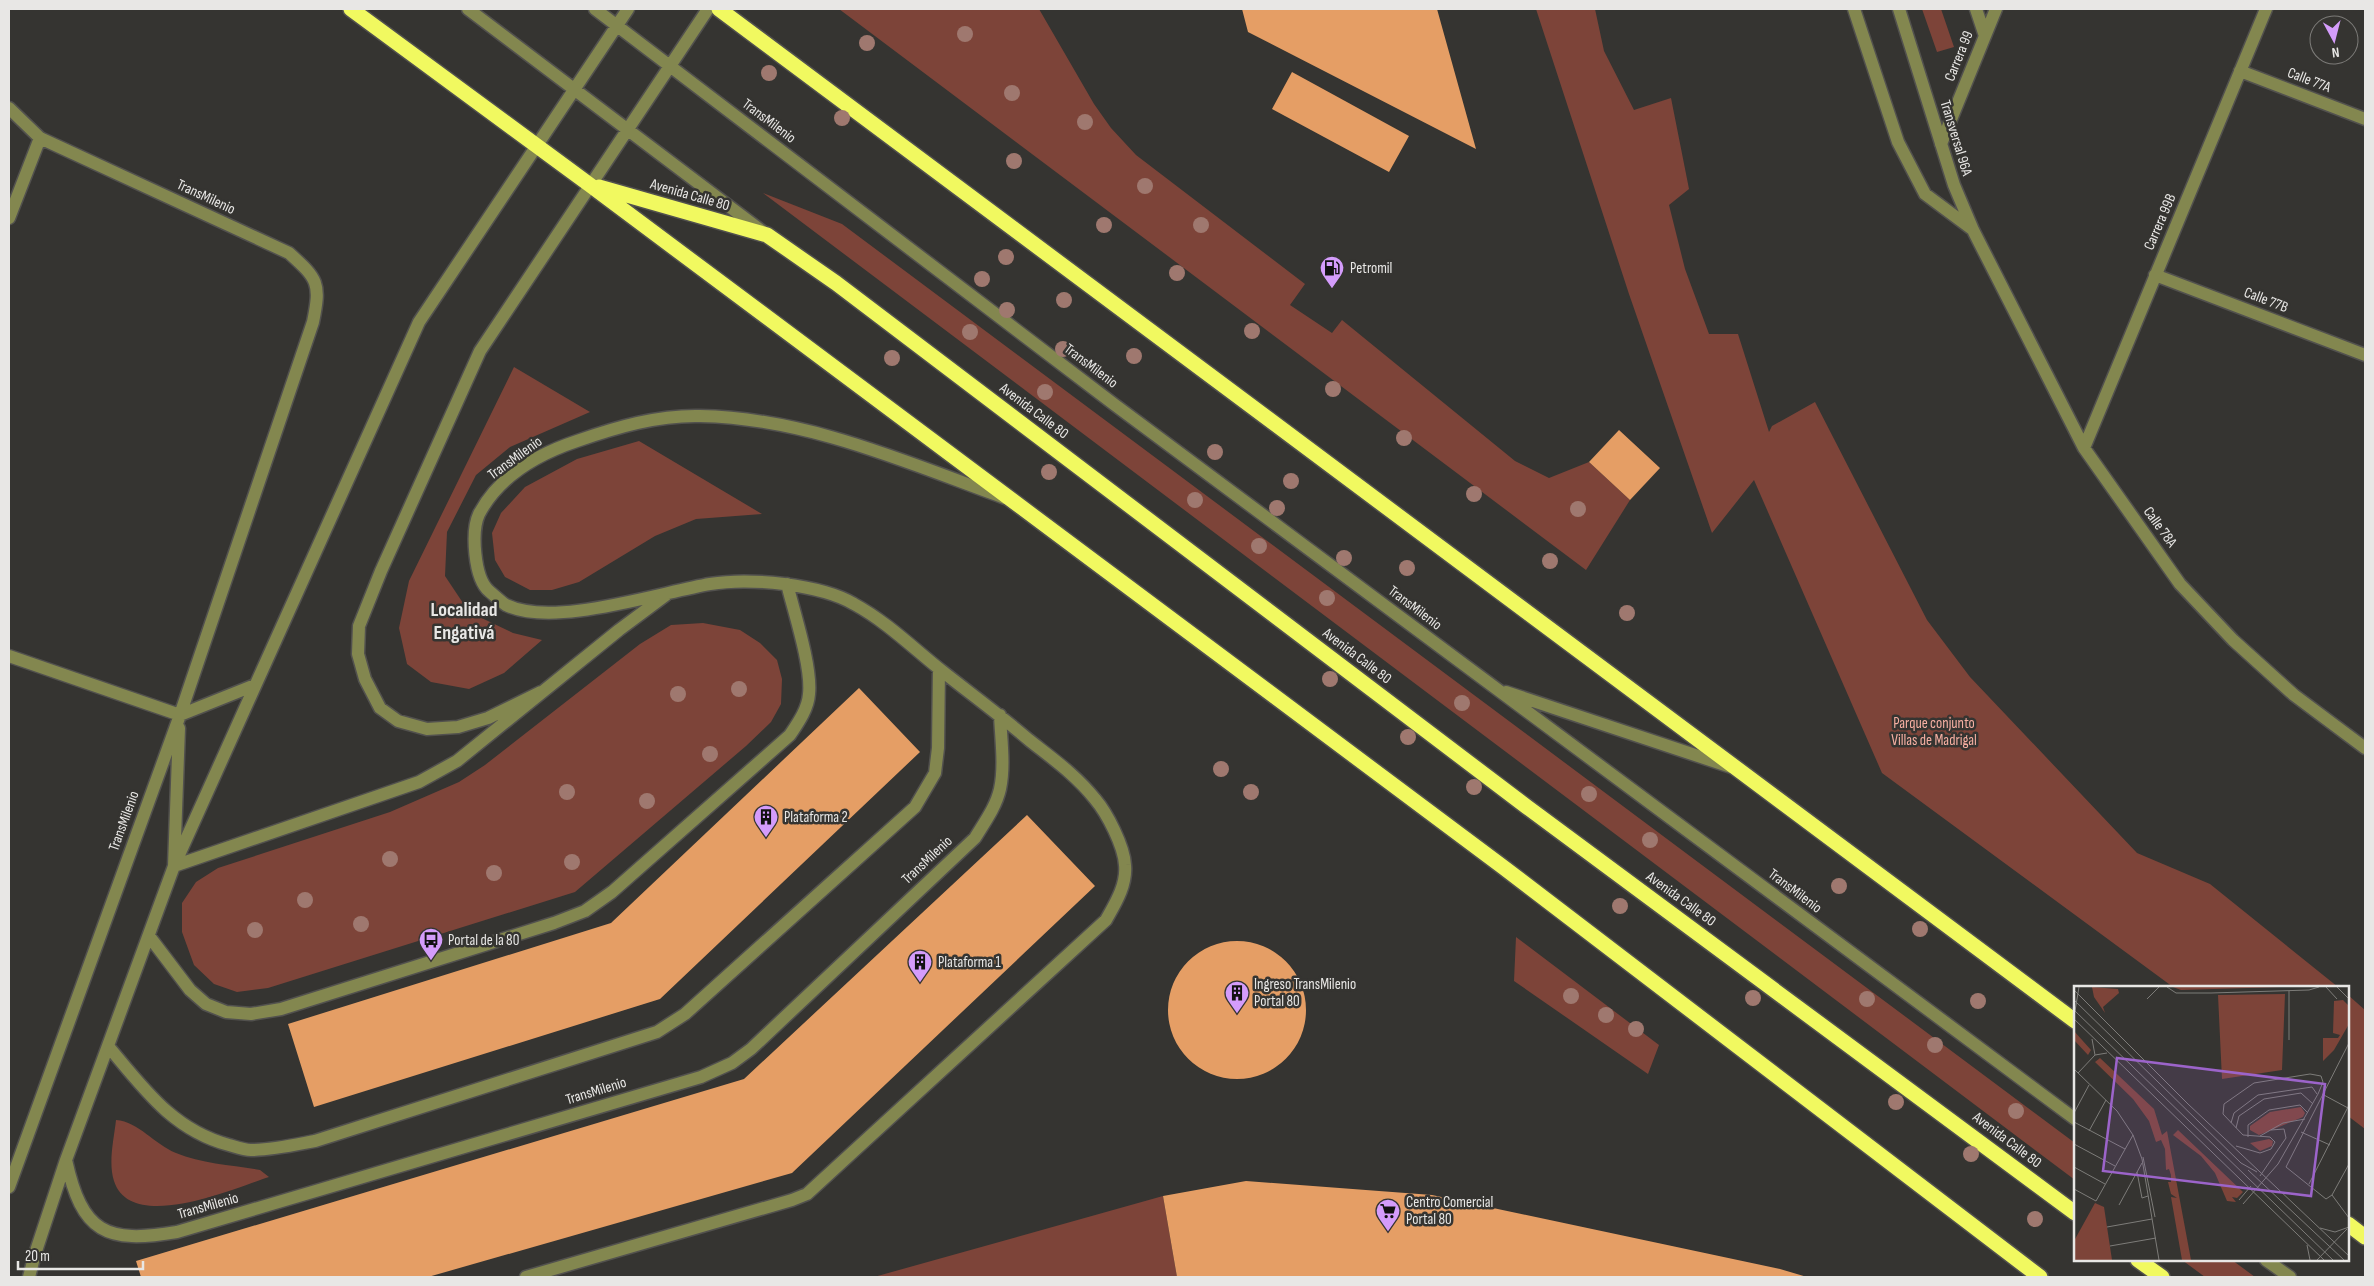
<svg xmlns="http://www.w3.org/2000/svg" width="2374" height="1286" viewBox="0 0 2374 1286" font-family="'Sofia Sans Condensed',sans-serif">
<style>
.green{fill:#7d4439}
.building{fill:#e59e65}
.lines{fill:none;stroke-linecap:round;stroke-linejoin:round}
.minor-casing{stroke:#52514e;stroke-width:15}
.highway-casing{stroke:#52514e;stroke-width:18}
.minor{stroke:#83874f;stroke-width:12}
.highway{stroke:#f1f960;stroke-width:15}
.tree{fill:#9f786f}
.labels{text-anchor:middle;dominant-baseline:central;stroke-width:5;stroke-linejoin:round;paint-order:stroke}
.street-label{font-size:15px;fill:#e8e7e5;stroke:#353431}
.poi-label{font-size:15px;fill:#e8e7e5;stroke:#353431;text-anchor:start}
.park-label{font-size:15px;fill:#f6afa2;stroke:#353431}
.district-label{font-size:20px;font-weight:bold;fill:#e8e7e5;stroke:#353431}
.inset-road{fill:none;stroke:#7d7c79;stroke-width:1}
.view{fill:#9c64ca;fill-opacity:0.15;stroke:#9c64ca;stroke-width:2.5}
.inset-edge{fill:none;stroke:#e8e7e5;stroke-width:2.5}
</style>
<rect width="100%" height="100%" fill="#353431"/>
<!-- green -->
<path class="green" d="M839,9h200l55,95 17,24 25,27 169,129 -15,21 42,28 10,-13 173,141 34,17 40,-16 41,38 -44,70z
M1536,9h59l9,42 30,59 37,-12 18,91 -20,16 16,64 24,65h29l31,98 3,-6 43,-24 112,218 43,57 167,176 73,31 128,103h-165l-291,-214 -128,-293 -42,53 -83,-239z
M1922,9h19l13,38 -17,5z
M763,193l79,31 1233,919v37z
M514,367l76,45 -80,35 -34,28 -29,57 -2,44 24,36 44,21 29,7 -38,33 -35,16 -38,-7 -24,-18 -8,-36 10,-47z
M639,441l123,73 -66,5 -41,17 -76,46 -27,8h-22l-25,-13 -10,-17 -3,-27 9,-20 24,-26 52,-28z
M703,623l37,7 20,13 17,17 5,19 -1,25 -10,18 -25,24 -171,146 -307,96 -31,4 -23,-8 -20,-19 -12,-33v-29l14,-21 22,-14 172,-56 69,-30 26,-17 155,-121 31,-19z
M1516,937l143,108 -11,29 -134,-93z
M2348,995l17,15v119l-17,-13z
M116,1120c23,2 38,24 60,33 26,11 57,12 84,17l9,7c-34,11 -138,57 -155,4 -6,-19 0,-42 2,-61z
M1163,1196l14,81h-303z
M2182,1260h50l23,17h-50z"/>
<!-- building -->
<path class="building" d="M1242,9h195l39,140 -228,-117z
M1292,72l117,64 -20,36 -117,-63z
M1619,430l41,38 -30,32 -41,-38z
M859,688l61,64 -260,247 -346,108 -26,-83 323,-101z
M1027,815l68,71 -303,287 -364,104h-287l-5,-16 608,-182z
M1168 1010a69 69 0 1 1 138 0a69 69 0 1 1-138 0Z
M1246,1181l186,14 348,74 27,8h-630l-14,-81z"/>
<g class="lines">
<defs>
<path id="minor" d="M468,9l295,223
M595,9l520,396 960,714
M1854,9l44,133 27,52 47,35
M1899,9l55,176 19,45 111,218 96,136 53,56 61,55 71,53
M1976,9l9,27
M2240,71l125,48
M9,108l31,30 249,115c29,26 32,30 24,69l-133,393 -171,472
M1941,144l55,-135
M9,218l31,-80
M2155,275l210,80
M2084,448l182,-439
M9,656l171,59 75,-30
M541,692l-53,26 -30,9 -31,2 -29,-8 -18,-13 -15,-29 -7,-25 1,-28 22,-55 99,-220 228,-342
M1506,692l225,75
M179,728l-5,138 245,-84 38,-21 162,-131 47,-35
M149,936l41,54 16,14 20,8 25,2 30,-5 273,-86 31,-12 27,-19 178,-157c8,-12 18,-26 19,-41 3,-27 -15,-82 -22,-110
M108,1046c36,43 65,84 121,99 7,2 15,5 22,5 22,0 43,-5 64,-9l342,-109 28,-18 230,-207 20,-34 3,-25 1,-79
M66,1160c16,73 40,84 111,72l524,-155 31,-14 19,-14 224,-211c9,-15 21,-31 25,-49 5,-23 1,-50 0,-74
M2266,1260l24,17
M29,1277l6,-23 31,-94 108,-294 245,-544 209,-313
M526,1277l266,-77 15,-6 299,-274c9,-16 21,-35 19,-55 -1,-19 -18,-52 -30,-66 -19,-24 -42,-40 -66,-59 -28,-24 -58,-46 -87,-69 -29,-23 -55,-49 -88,-67 -20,-12 -47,-17 -70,-20 -25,-3 -50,-4 -74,0 -52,9 -157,44 -204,21 -5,-3 -12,-10 -17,-14 -15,-13 -18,-60 -10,-77 20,-38 59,-60 98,-73 40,-14 81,-26 123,-25 107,2 206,46 305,82"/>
<path id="highway" d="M351,9l239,176 913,682 537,410
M719,9l1356,1012
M599,187l168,48 69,48 691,524 548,406
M2348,1224l17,13
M2138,1260l24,17"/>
</defs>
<!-- minor casing -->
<use href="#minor" class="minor-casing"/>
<!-- highway casing -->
<use href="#highway" class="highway-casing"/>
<!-- minor -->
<use href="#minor" class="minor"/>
<!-- highway -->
<use href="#highway" class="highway"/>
</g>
<!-- trees -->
<g class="tree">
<circle cx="965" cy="34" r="8"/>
<circle cx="867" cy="43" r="8"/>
<circle cx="769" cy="73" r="8"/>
<circle cx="1012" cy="93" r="8"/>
<circle cx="842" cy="118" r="8"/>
<circle cx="1085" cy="122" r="8"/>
<circle cx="1014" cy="161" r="8"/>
<circle cx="1145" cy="186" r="8"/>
<circle cx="1104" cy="225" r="8"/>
<circle cx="1201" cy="225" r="8"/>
<circle cx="1006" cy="257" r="8"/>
<circle cx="1177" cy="273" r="8"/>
<circle cx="982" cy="279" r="8"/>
<circle cx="1064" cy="300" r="8"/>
<circle cx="1007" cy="310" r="8"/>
<circle cx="1252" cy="331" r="8"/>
<circle cx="970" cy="332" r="8"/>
<circle cx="1063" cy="349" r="8"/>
<circle cx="1134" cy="356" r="8"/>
<circle cx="892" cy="358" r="8"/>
<circle cx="1333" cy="389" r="8"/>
<circle cx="1045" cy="392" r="8"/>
<circle cx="1404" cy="438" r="8"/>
<circle cx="1215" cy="452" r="8"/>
<circle cx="1049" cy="472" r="8"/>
<circle cx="1291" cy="481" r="8"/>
<circle cx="1474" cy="494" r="8"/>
<circle cx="1195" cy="500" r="8"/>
<circle cx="1277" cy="508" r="8"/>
<circle cx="1578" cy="509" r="8"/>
<circle cx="1259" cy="546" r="8"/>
<circle cx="1344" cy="558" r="8"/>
<circle cx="1550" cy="561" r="8"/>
<circle cx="1407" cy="568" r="8"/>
<circle cx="1327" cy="598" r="8"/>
<circle cx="1627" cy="613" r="8"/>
<circle cx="1330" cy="679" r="8"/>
<circle cx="739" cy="689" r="8"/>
<circle cx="678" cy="694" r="8"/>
<circle cx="1462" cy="703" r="8"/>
<circle cx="1408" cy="737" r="8"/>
<circle cx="710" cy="754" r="8"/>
<circle cx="1221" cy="769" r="8"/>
<circle cx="1474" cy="787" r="8"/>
<circle cx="567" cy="792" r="8"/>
<circle cx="1251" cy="792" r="8"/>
<circle cx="1589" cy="794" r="8"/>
<circle cx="647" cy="801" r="8"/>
<circle cx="1650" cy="840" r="8"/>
<circle cx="390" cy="859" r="8"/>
<circle cx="572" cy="862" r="8"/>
<circle cx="494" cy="873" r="8"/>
<circle cx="1839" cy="886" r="8"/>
<circle cx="305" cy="900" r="8"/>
<circle cx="1620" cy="906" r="8"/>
<circle cx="361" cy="924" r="8"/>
<circle cx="1920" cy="929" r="8"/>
<circle cx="255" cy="930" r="8"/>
<circle cx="1571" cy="996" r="8"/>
<circle cx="1753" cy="998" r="8"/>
<circle cx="1867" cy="999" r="8"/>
<circle cx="1978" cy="1001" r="8"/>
<circle cx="1606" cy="1015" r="8"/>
<circle cx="1636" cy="1029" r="8"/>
<circle cx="1935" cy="1045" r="8"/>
<circle cx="1896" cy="1102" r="8"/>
<circle cx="2016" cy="1111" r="8"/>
<circle cx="1971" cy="1154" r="8"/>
<circle cx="2035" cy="1219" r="8"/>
</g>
<!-- icons -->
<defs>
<symbol id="fuel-pin" viewBox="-11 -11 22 30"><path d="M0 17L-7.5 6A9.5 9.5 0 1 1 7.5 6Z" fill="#d49cfb" stroke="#353431"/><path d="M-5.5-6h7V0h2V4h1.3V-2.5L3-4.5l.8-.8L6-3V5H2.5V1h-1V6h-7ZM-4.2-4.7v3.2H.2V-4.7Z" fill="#111"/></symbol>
<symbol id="building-pin" viewBox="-11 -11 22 30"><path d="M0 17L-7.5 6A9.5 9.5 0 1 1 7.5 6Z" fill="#d49cfb" stroke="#353431"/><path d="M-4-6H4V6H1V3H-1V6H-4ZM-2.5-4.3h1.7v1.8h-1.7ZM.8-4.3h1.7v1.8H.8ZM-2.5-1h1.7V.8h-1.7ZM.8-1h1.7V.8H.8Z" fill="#111"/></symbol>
<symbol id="bus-pin" viewBox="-11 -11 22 30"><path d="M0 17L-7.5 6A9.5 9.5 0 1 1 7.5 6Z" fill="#d49cfb" stroke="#353431"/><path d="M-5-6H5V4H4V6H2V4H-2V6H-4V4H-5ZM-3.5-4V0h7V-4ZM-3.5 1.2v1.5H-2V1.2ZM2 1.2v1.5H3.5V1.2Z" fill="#111"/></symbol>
<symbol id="supermarket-pin" viewBox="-11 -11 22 30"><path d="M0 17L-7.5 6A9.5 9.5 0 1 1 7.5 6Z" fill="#d49cfb" stroke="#353431"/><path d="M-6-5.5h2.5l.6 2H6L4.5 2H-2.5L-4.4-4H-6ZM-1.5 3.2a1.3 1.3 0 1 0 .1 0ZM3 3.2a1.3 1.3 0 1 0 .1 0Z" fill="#111"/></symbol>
</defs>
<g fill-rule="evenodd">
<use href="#fuel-pin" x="1318" y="254" width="28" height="38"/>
<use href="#building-pin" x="752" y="803" width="28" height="38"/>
<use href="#bus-pin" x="417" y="926" width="28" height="38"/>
<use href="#building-pin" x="906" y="948" width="28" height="38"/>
<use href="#building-pin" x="1223" y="979" width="28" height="38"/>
<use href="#supermarket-pin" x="1374" y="1197" width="28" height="38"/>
</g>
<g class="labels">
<!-- street labels -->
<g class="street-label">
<text transform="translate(1959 56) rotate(-68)">Carrera 99</text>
<text transform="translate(2309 80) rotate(21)">Calle 77A</text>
<text transform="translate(769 121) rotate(37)">TransMilenio</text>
<text transform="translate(1956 138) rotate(73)">Transversal 96A</text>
<text transform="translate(690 195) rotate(16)">Avenida Calle 80</text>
<text transform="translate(206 197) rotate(25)">TransMilenio</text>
<text transform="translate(2160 222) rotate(-67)">Carrera 99B</text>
<text transform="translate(2266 300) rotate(21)">Calle 77B</text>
<text transform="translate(1091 366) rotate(37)">TransMilenio</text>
<text transform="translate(1034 411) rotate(37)">Avenida Calle 80</text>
<text transform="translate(515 458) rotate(-36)">TransMilenio</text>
<text transform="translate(2160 527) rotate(54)">Calle 78A</text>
<text transform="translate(1415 608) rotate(37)">TransMilenio</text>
<text transform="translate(1357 656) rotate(37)">Avenida Calle 80</text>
<text transform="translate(124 821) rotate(-70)">TransMilenio</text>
<text transform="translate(927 860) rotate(-43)">TransMilenio</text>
<text transform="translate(1795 891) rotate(37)">TransMilenio</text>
<text transform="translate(1681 899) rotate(36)">Avenida Calle 80</text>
<text transform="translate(596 1091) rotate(-17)">TransMilenio</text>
<text transform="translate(2007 1140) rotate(37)">Avenida Calle 80</text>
<text transform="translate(208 1206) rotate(-16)">TransMilenio</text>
</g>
<!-- poi labels -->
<g class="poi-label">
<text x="1350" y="268">Petromil</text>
<text x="784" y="817">Plataforma 2</text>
<text x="448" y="940">Portal de la 80</text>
<text x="938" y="962">Plataforma 1</text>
<text x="1254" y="984">Ingreso TransMilenio<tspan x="1254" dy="17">Portal 80</tspan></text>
<text x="1406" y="1202">Centro Comercial<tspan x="1406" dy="17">Portal 80</tspan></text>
</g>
<!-- park labels -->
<g class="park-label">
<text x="1934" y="723">Parque conjunto<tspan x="1934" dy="17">Villas de Madrigal</tspan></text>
</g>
<!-- district labels -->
<g class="district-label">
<text x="464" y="610">Localidad<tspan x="464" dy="23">Engativá</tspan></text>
</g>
</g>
<!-- overview -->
<g transform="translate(2074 986)">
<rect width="275" height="275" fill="#353431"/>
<path d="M18,1l26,2 1,4 -16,14 2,6 -11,-16zM99,1h108l-100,3zM211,8l-3,76 -60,9 -4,-84zM269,14l6,6v18l-15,26 -11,11v-23h15l2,-3 -7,-2 1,-32zM0,45l17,19 -3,5 -14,-15zM26,72l54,51 8,26 5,-4 24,129h-9l-11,-63 6,1 -6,-4 -3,-12h3v-7l-2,-6 -3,1 -1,-21 -4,-9 -5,2 -7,-21 -16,-22 -38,-37zM227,121l4,6 -2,4 -44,18 -9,-5v-4l20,-14zM104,144l65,62 -6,6 -5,-1 4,5 -9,-1 -12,-28 -14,-17 -28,-21zM195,153l4,2 -1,5 -12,5 -10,-8zM21,217l9,4 8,53h-38v-19z" fill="#7d4439"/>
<path class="inset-road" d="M5,1l-4,24 258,249M93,1l9,6h35l98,-3 10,-3M252,1l11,12M263,1l12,12M0,4l114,114 161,152M215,5v49M73,13l12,-12M0,14l167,163 16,9M0,33l250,241M18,53l3,16M275,57l-63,124 40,32 6,-4 17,-31M0,83l43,42 16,24 9,24 17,101M4,87l17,-18 12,-2M248,108l26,14M0,127l15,-28M0,136l51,27M157,137l3,-10 24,-18 54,-8 5,7M162,142l3,-12 25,-17 37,-6 12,11M15,145l17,-31M227,146l29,13M186,150l23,-13 22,-4M174,151v-12l21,-15 31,-5 8,8M0,158l41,22M162,160l24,7 11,-4 4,-7 -5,-5 -27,-2 -20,-21 1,-10 30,-21 56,-9 11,2 2,6 -5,12 -40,70 -35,40M69,171l12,60M0,181l31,17M174,184l96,90M63,186l5,26 6,-2M186,190l26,-38 -2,-9 -13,1M235,198l40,-79M0,203l22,12 37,-66M258,209l17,23M165,214l12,-14M45,219l23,-42M33,241l45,-8M246,242l15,4 14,-5M233,259l3,15M36,260l46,-8M243,274l30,-31"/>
<path class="view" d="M43,72l208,26 -14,112 -208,-25z"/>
<rect width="275" height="275" class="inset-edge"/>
</g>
<!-- border -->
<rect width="2374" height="1286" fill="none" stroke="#e8e7e5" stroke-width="20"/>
<!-- north arrow -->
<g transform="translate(2334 40) rotate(173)"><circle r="24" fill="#353431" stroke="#7d7c79"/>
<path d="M0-4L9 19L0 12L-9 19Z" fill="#d49cfb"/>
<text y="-8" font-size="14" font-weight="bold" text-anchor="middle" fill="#e8e7e5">N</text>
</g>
<!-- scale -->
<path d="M18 1261v8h125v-8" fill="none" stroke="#e8e7e5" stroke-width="2.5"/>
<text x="25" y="1261" font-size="15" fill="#e8e7e5" stroke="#353431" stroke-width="4" paint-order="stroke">20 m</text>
</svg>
